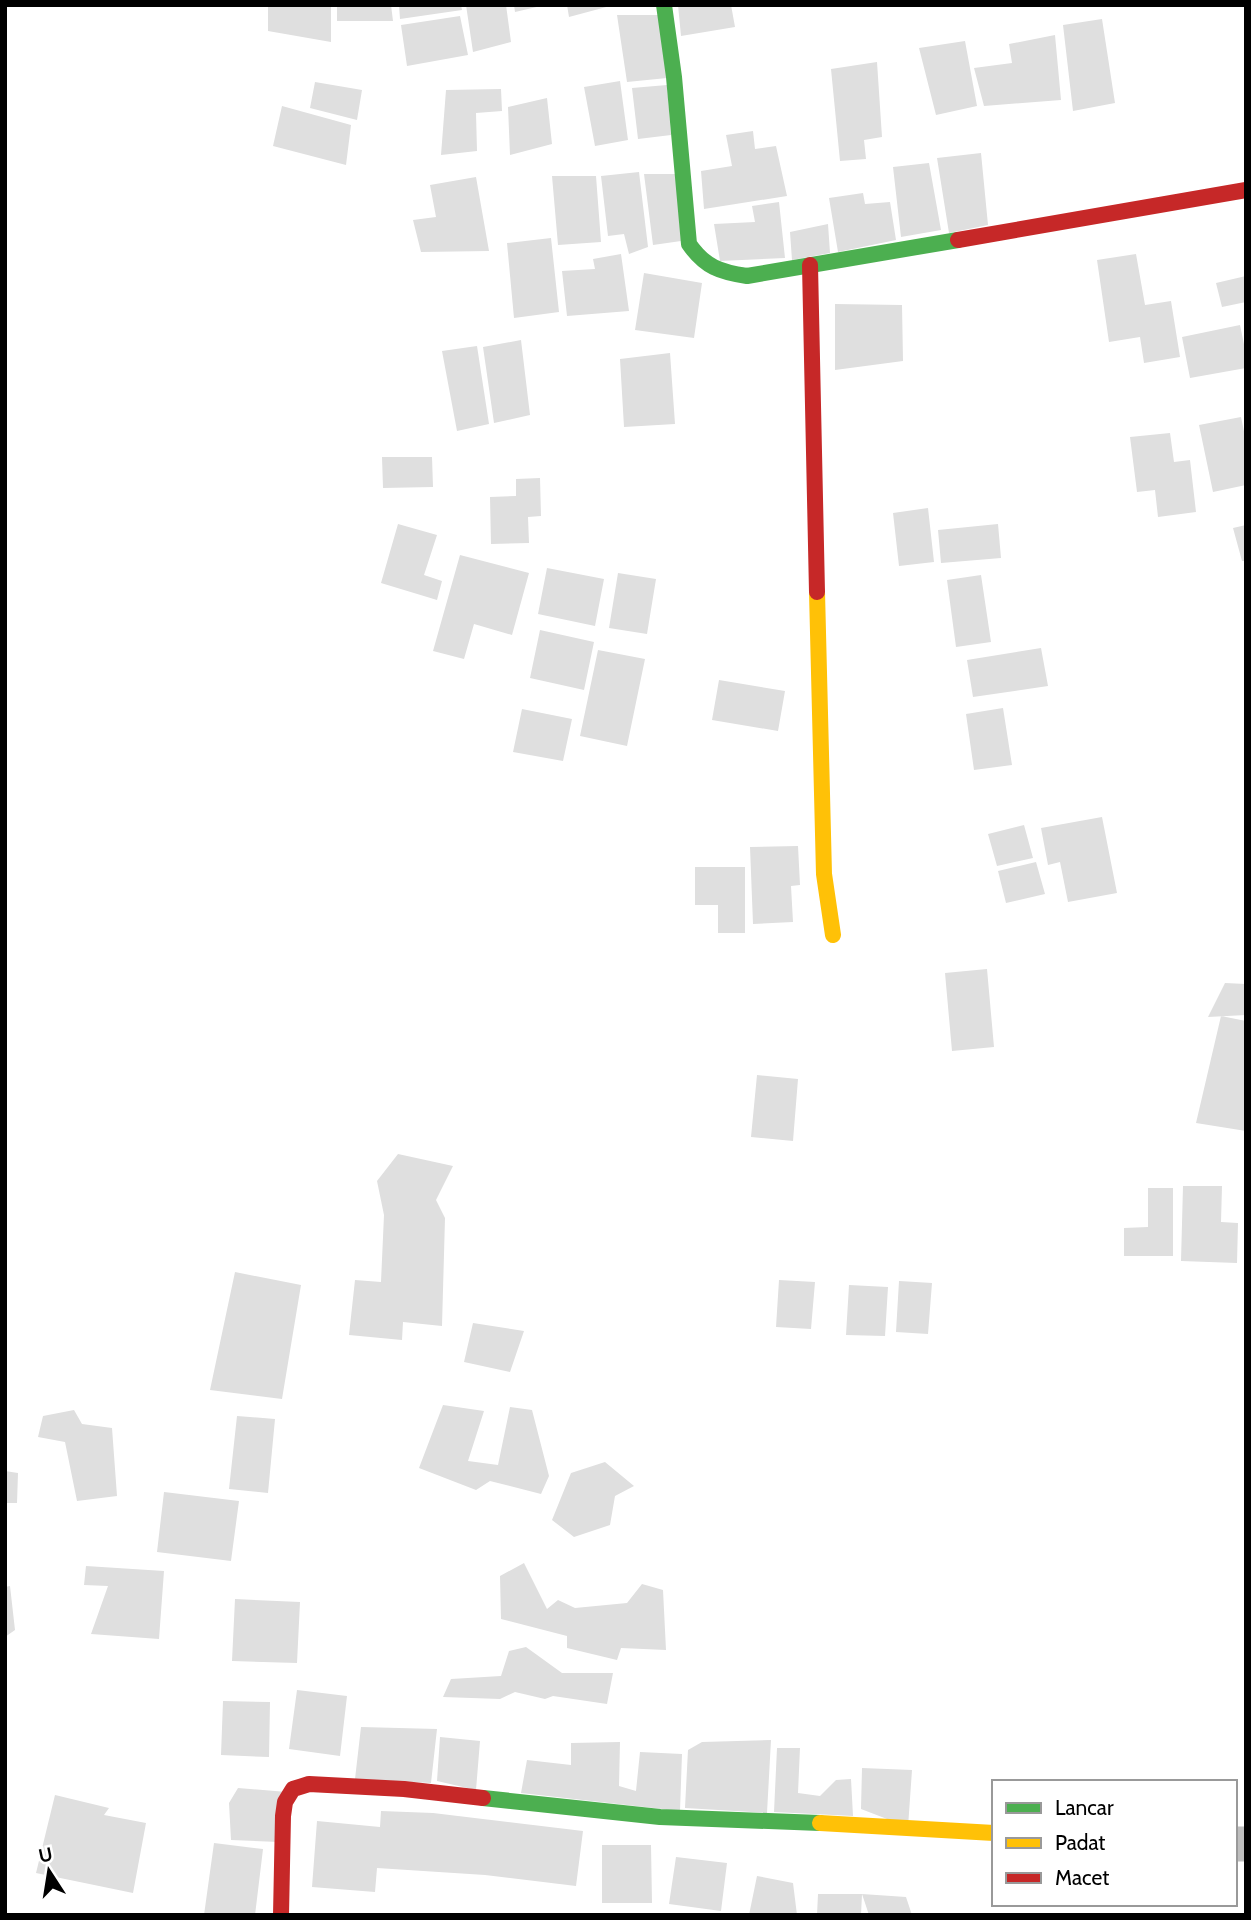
<svg xmlns="http://www.w3.org/2000/svg" width="1251" height="1920" viewBox="0 0 1251 1920" font-family="Cabin,sans-serif">
<style>
.building{fill:#dfdfdf}
.lines{fill:none;stroke-linecap:round;stroke-linejoin:round}
.street{stroke:#bebebe;stroke-width:35}
.fast{stroke:#4caf50;stroke-width:16}
.slow{stroke:#ffc107;stroke-width:16}
.jam{stroke:#c62828;stroke-width:16}
</style>
<rect width="100%" height="100%" fill="#fff"/>
<!-- building -->
<path class="building" d="M268,5h63v37l-63,-11z
M337,5h54l2,16h-56z
M399,5h62l1,5 -62,9z
M466,5h40l5,37 -38,10z
M514,5h27v1l-26,6z
M567,5h43v1l-41,11z
M678,5h53l4,22 -54,9z
M617,15h42l8,63 -40,4z
M460,16l8,39 -61,11 -6,-41z
M1102,19l13,84 -42,8 -10,-86z
M1055,35l6,65 -77,6 -10,-38 38,-5 -3,-19z
M965,41l12,65 -41,9 -17,-67z
M877,62l5,75 -18,3 2,19 -26,2 -9,-92z
M620,81l8,59 -33,6 -11,-59z
M315,82l47,8 -5,30 -47,-12z
M667,85l4,50 -33,4 -6,-51z
M501,89l1,22 -26,2 1,38 -36,4 5,-65z
M547,98l5,46 -42,11 -2,-48z
M282,106l69,19 -5,40 -73,-19z
M753,131l2,18 21,-3 11,50 -83,13 -3,-38 31,-5 -6,-31z
M981,153l7,72 -39,8 -12,-75z
M929,163l12,67 -40,7 -8,-70z
M639,172l9,75 -19,7 -5,-20 -16,2 -7,-60z
M644,174h32l5,67 -28,4z
M552,176h44l5,66 -43,3z
M476,177l13,74 -68,1 -8,-32 23,-3 -6,-32z
M863,193l2,11 25,-2 6,38 -58,12 -9,-54z
M779,202l6,56 -65,3 -6,-37 41,-2 -3,-16z
M828,224l2,29 -38,7 -2,-28z
M551,238l8,74 -45,6 -7,-75z
M621,254l8,57 -62,5 -5,-45 33,-2 -2,-10z
M1136,254l9,51 26,-4 9,56 -36,6 -4,-26 -31,5 -12,-82z
M644,273l58,10 -8,55 -59,-8z
M1246,276v26l-24,5 -6,-24z
M835,304l67,1 1,56 -68,9z
M1240,325l6,29v14l-56,10 -8,-41z
M521,340l9,75 -36,8 -11,-76z
M477,346l12,78 -32,7 -15,-80z
M670,353l5,71 -51,3 -4,-68z
M1241,417l5,24v44l-33,7 -14,-67z
M1170,433l4,29 16,-2 6,52 -38,5 -3,-27 -18,2 -7,-55z
M382,457h50l1,30 -50,1z
M540,478l1,38 -13,1 1,26 -38,1 -1,-47 26,-1v-17z
M928,508l6,54 -35,4 -6,-53z
M398,524l39,11 -13,40 18,6 -5,19 -56,-17z
M998,524l3,34 -60,5 -3,-33z
M1246,525v36h-4l-9,-33z
M460,555l69,18 -17,62 -38,-11 -10,35 -31,-8z
M547,568l57,11 -9,47 -57,-12z
M618,573l38,6 -9,55 -38,-6z
M981,575l10,67 -35,5 -9,-67z
M540,630l54,12 -10,48 -54,-12z
M1041,648l7,38 -75,11 -6,-37z
M598,650l47,9 -18,87 -47,-10z
M719,680l66,11 -7,40 -66,-11z
M1003,708l9,57 -38,5 -8,-56z
M522,709l50,10 -9,42 -50,-9z
M1102,817l15,76 -49,9 -8,-40 -12,3 -7,-37z
M1024,825l9,33 -36,8 -9,-32z
M798,846l2,39 -9,1 2,36 -40,2 -3,-77z
M1036,862l9,32 -39,9 -8,-32z
M695,867h50v66h-27v-28h-23z
M987,969l7,78 -42,4 -7,-78z
M1225,983l21,1v31l-38,2z
M1221,1016l25,5v110l-50,-8z
M757,1075l41,4 -5,62 -42,-4z
M398,1154l55,12 -17,34 9,18 -3,108 -39,-4 -1,18 -53,-5 6,-55 26,2 3,-67 -7,-34z
M1183,1186h39l-1,36 17,1 -1,40 -56,-2z
M1148,1188h25v68h-49v-28l24,-1z
M235,1272l66,13 -19,114 -72,-9z
M779,1280l36,2 -4,47 -35,-2z
M899,1281l33,2 -4,51 -32,-2z
M849,1285l39,2 -3,49 -39,-1z
M473,1323l51,8 -14,41 -46,-10z
M443,1405l41,6 -16,50 30,4 12,-58 22,3 17,66 -8,18 -51,-13 -14,9 -57,-22z
M74,1410l8,14 30,4 5,68 -40,5 -12,-59 -27,-5 5,-21z
M237,1416l38,3 -7,74 -39,-4z
M605,1462l29,24 -19,10 -5,29 -36,12 -22,-17 19,-47z
M5,1471l13,2 -1,30h-12z
M164,1492l75,9 -8,60 -74,-9z
M524,1563l23,46 11,-9 17,8 52,-5 15,-19 21,6 3,60 -45,-2 -4,12 -50,-12v-12l-66,-17 -1,-43z
M86,1566l78,5 -5,68 -68,-5 17,-48 -24,-1z
M10,1586l5,44 -10,7v-50z
M235,1599l65,3 -3,61 -65,-2z
M526,1647l36,26h51l-6,31 -54,-8 -8,3 -30,-7 -15,7 -57,-2 8,-18 50,-3 8,-25z
M297,1690l50,6 -7,60 -51,-7z
M223,1701l47,1 -1,55 -48,-2z
M361,1727l76,2 -6,54 -76,-4z
M440,1737l40,4 -4,49 -39,-9z
M771,1740l-4,73 -82,-5 3,-58 14,-8z
M620,1742l-1,44 17,5 4,-39 42,2 -2,57 -159,-18 6,-33 44,5v-22z
M777,1748h23l-2,45 22,3 16,-16 15,-1 2,37 -79,-4z
M862,1768l50,2 -4,57 -47,-18z
M238,1788l49,4 -8,50 -48,-2 -2,-37z
M55,1795l54,13 -5,7 42,8 -13,70 -97,-20z
M381,1811l52,2 150,18 -7,55 -91,-11 -108,-7 -2,24 -63,-5 5,-66 63,6z
M214,1843l49,6 -8,66h-51z
M602,1845h49l1,58h-50z
M676,1857l51,6 -6,48 -52,-7z
M757,1876l36,7 4,32h-48z
M818,1894h44l44,3 6,18h-43l-7,-21 -1,21h-44z"/>
<g class="lines">
<!-- street -->
<path class="street" d="M1235,1844h11"/>
<!-- fast -->
<path class="fast" d="M664,5l10,72 15,167c16,23 31,28 58,32l211,-36
M483,1798l177,19 160,6"/>
<!-- slow -->
<path class="slow" d="M817,592l7,282 9,61
M820,1823l174,10"/>
<!-- jam -->
<path class="jam" d="M958,240l288,-50
M810,265l7,327
M281,1915l2,-99 2,-14 8,-13 16,-5 95,5 79,9"/>
</g>
<!-- border -->
<rect width="1251" height="1920" fill="none" stroke="#000000" stroke-width="14"/>
<!-- legend -->
<rect x="992" y="1780" width="245" height="126" fill="#ffffff" stroke="#999999" stroke-width="2"/>
<rect x="1006" y="1803" width="35" height="10" fill="#4caf50" stroke="#999999" stroke-width="2"/>
<text x="1055" y="1815" font-size="21" fill="#000000">Lancar</text>
<rect x="1006" y="1838" width="35" height="10" fill="#ffc107" stroke="#999999" stroke-width="2"/>
<text x="1055" y="1850" font-size="21" fill="#000000">Padat</text>
<rect x="1006" y="1873" width="35" height="10" fill="#c62828" stroke="#999999" stroke-width="2"/>
<text x="1055" y="1885" font-size="21" fill="#000000">Macet</text>
<!-- north arrow -->
<g transform="translate(49 1871) rotate(348)" stroke="#ffffff" stroke-width="5" paint-order="stroke">
<path d="M0-5L12 26L0 18L-12 26Z" fill="#000000"/>
<text y="-10" font-size="19" font-weight="bold" text-anchor="middle" fill="#000000">U</text>
</g>
</svg>
